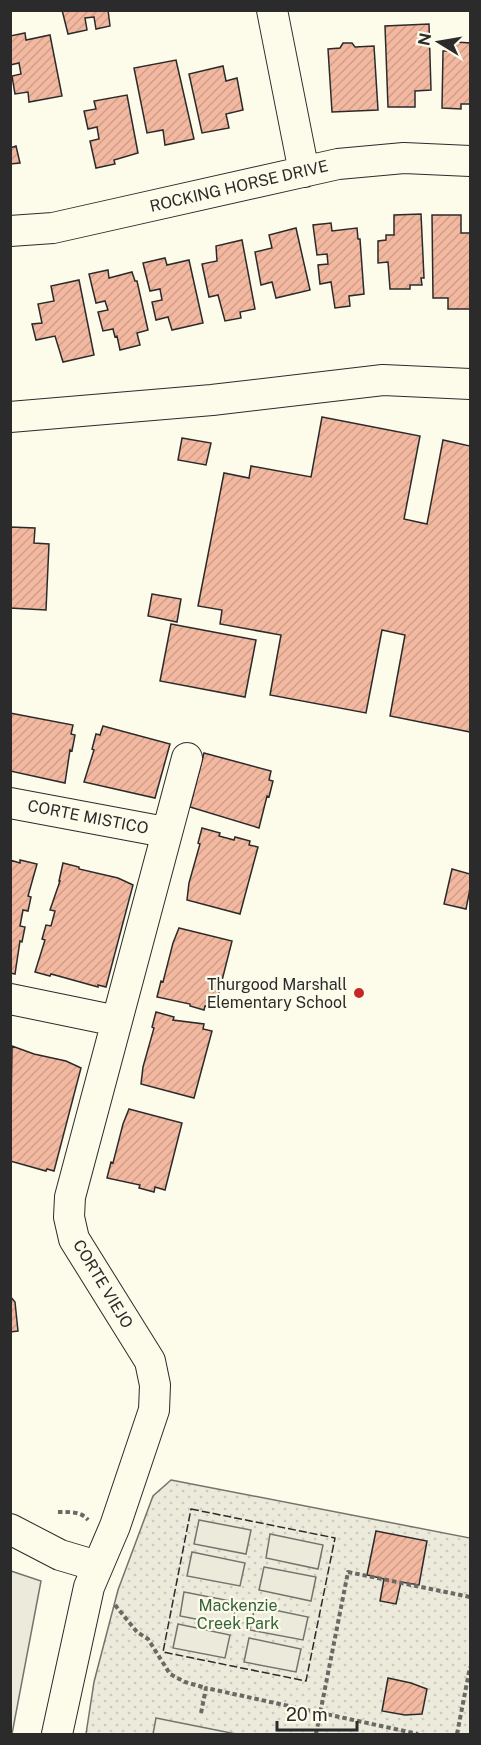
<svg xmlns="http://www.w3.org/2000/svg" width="481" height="1745" viewBox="0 0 481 1745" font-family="'Public Sans',sans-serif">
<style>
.grass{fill:url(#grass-dots);stroke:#74746e;stroke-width:1.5}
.pitch{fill:#ecebdb;stroke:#74746e;stroke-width:1.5}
.parking{fill:#eceadb;stroke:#74746e;stroke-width:1.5}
.building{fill:url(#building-hatch);stroke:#2b2b2b;stroke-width:1.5}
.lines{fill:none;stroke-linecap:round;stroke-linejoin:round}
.minor-casing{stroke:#2b2b2b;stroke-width:32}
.path{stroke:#6a6964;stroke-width:4;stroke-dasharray:4.5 3;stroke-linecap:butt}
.minor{stroke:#fdfbea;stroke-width:30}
.fence{stroke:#2b2b2b;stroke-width:1.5;stroke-dasharray:8 3;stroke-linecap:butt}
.poi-dot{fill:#c62828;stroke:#fdfbea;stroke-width:2}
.labels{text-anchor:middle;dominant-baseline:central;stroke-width:4.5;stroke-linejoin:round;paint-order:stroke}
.street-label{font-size:16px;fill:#2b2b2b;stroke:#fdfbea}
.poi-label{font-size:16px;fill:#2b2b2b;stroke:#fdfbea;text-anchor:end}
.park-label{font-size:16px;fill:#34623c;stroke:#fdfbea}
</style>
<defs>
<pattern id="grass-dots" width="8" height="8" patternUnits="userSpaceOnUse" patternTransform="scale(1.5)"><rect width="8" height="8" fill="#ecebdb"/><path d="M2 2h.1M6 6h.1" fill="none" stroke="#cbcabc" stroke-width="1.8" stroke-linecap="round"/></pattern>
<pattern id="building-hatch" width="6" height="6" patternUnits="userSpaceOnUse" patternTransform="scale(1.5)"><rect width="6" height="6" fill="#f2b8a0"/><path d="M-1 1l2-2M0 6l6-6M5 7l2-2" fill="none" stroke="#d09e8a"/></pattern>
</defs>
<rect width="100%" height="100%" fill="#fdfbea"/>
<!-- grass -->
<path class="grass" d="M171,1480l299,58v196h-384l8,-52 24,-92 35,-94z"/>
<!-- pitch -->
<path class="pitch" d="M199,1520l52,10 -5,24 -52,-10z
M270,1534l53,11 -5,24 -52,-11z
M192,1552l53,11 -5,23 -53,-10z
M264,1567l52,10 -5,24 -52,-11z
M184,1592l52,10 -4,24 -52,-10z
M255,1606l53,11 -5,23 -53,-10z
M178,1624l52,11 -5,23 -52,-10z
M249,1638l52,11 -5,23 -52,-10z
M156,1718l80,16h-83z"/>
<!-- parking -->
<path class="parking" d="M11,1571l30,10 -29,153h-2z"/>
<!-- building -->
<path class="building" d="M62,10h46l2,16 -14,3 -2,-12 -9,1 2,12 -19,4z
M429,24l2,66 -16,1v16h-27l-3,-81z
M25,33l1,7 24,-5 12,61 -33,6 -1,-10 -13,2 -3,-18 9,-2 -2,-11 -9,2v-29z
M456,42l14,1v61h-9v5l-19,-1 1,-57h13z
M343,43h9l3,4 19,-1 4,64 -46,2 -4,-63 12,-1z
M176,60l18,79 -29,6 -2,-15 -16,3 -13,-65z
M223,66l3,15 11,-3 6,32 -17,4 3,14 -27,5 -13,-59z
M127,95l11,58 -24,7 1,4 -19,4 -6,-27 9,-2 -2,-12 -9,2 -4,-18 12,-2 -2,-8z
M16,146l4,17 -10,1v-16z
M421,214l3,64h-3l1,7h-12v4h-20l-2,-27 -10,1v-22l8,-1v-5h8v-20z
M432,215h29v18h9v76h-22v-11h-15z
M331,223l1,8 25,-3 1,11h2l4,55 -15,2 1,10 -15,2 -4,-26 -11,2 -2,-19 10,-1 -1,-10 -10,1 -4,-30z
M296,228l14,62 -34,8 -4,-16 -11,3 -6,-33 17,-4 -3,-13z
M242,240l13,69 -15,3 1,6 -16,3 -7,-26 -9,2 -7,-33 15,-3 -1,-15z
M165,258l2,7 22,-5 14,63 -31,7 -4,-13 -12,3 -4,-18 10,-2 -2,-11 -10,2 -7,-28z
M108,270l1,8 23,-6 3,9h2l11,49 -11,3 3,12 -20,5 -3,-14 -2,1 -2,-8 -10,2 -5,-19 10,-2 -3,-9 -9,2 -7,-29z
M79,280l15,75 -31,7 -8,-26 -19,4 -4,-16 10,-1 -4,-19 16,-3 -3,-15z
M322,417l98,19 -16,83 23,5 16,-84 27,6v286l-80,-16 15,-81 -23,-5 -16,83 -96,-18 11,-60 -61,-11 2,-14 -24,-4 26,-133 25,5 2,-12 60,11z
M182,438l29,5 -5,22 -28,-5z
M10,527l25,1 -1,15 15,1 -3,66 -36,-2z
M152,594l29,5 -4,23 -29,-6z
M171,624l85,16 -11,57 -85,-16z
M10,713l63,12 -2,9 4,1 -3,16 -2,-1 -5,33 -55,-12z
M103,726l67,18 -15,54 -71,-16 10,-32 -2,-1 4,-15 4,1z
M204,753l67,18 -2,9 4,1 -4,16 -2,-1 -8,32 -69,-21z
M202,828l18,5 -1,3 15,4 1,-3 15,4 -1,4 9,2 -18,67 -53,-14 2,-17 11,-39 -2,-1z
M10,860l10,3v-3l17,4 -9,32 3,1 -3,14 -5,-1 -3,16 5,1 -3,15 -2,-1 -5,33 -5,-1z
M63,863l16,4v2l39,9 15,7 -27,102 -8,-2v2l-47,-13 -1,2 -15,-4 10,-32 -3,-1 4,-14 5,1 4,-15 -5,-1 10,-29h-1z
M452,869l18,5v15l-4,20 -22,-5z
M179,928l53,13 -17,67 -10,-2 -1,4 -14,-4v-2l-33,-7 4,-16 2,1 10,-39z
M156,1012l18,5 -1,3 31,4 -1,5 9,2 -18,67 -53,-14 2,-17 11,-39 -2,-1z
M12,1046l22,8 32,7 15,7 -27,103 -7,-2 -1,2 -36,-10z
M129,1109l53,14 -17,67 -10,-3 -1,5 -15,-4 1,-3 -33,-7 4,-16 2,1 10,-39z
M10,1296l5,6 3,29 -8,1z
M376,1531l51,10 -8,44 -18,-3 -5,22 -16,-3 4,-22 -17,-4z
M388,1678l23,5 16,6 -5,25 -17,1 -23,-4z"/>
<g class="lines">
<defs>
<path id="minor" d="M272,10l32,162
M10,231l43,-3 285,-64 66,-6 66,3
M10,417l202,-17 171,-20 87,4
M10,803l155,29
M10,999l107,22
M10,1529l50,26 37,11
M57,1734l32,-147 26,-61 39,-116 1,-25 -5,-24 -76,-122 -5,-22 1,-20 117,-439"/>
</defs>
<!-- minor casing -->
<use href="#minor" class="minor-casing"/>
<!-- path -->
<path class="path" d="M58,1512c11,0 23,-1 30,8
M115,1605l22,27 11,7 22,35 15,8 21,6
M201,1713l5,-25 212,46
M316,1734l32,-162 122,25
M457,1734l13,-67"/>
<!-- minor -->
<use href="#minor" class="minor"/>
<!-- fence -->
<path class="fence" d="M191,1509l144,29 -29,143 -143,-29z"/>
</g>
<!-- markers -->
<circle class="poi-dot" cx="359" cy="993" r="6"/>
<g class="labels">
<!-- street labels -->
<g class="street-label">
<text transform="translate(239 186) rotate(-13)">ROCKING HORSE DRIVE</text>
<text transform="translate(88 817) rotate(11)">CORTE MISTICO</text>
<text transform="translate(103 1284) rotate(59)">CORTE VIEJO</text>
</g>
<!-- poi labels -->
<g class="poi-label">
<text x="347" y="984">Thurgood Marshall<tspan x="347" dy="18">Elementary School</tspan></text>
</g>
<!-- park labels -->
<g class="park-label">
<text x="238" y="1605">Mackenzie<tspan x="238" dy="18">Creek Park</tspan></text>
</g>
</g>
<!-- border -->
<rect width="481" height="1745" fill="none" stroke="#2b2b2b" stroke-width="24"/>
<!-- north arrow -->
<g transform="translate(439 42) rotate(281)" stroke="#fdfbea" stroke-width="4.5" paint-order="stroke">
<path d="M0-4.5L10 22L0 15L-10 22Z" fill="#2b2b2b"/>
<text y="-9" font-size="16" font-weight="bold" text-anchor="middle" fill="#2b2b2b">N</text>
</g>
<!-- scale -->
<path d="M277 1721v9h80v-9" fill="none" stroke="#2b2b2b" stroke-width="3"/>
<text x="286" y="1721" font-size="18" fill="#2b2b2b" stroke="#fdfbea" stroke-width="4.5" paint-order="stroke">20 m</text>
</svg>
